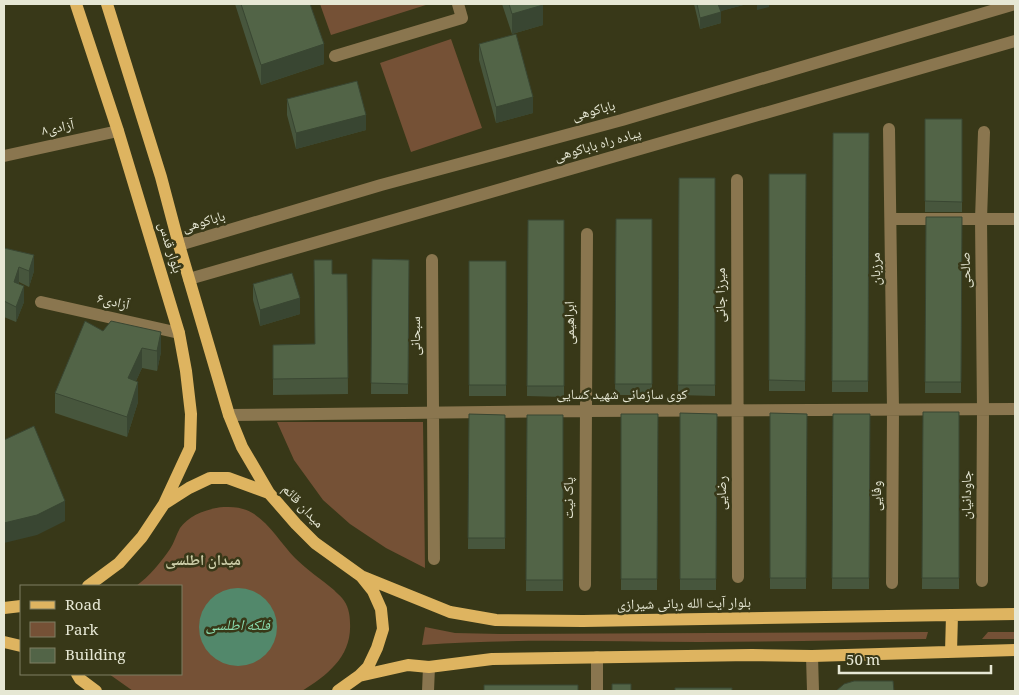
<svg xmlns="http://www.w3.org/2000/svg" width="1019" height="695" viewBox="0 0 1019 695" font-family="Georgia,'Noto Naskh Arabic',serif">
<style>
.green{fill:#755136}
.water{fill:#52886b}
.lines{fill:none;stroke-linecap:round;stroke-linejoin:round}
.minor{stroke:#8a764f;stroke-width:12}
.major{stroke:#deb460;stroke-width:12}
.wall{fill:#47563d}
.shaded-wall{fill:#394632}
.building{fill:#526447;stroke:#394632}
.labels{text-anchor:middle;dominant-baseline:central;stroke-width:5;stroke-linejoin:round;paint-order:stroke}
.street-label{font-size:14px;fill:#e6e7d4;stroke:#383818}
.neighbourhood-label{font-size:15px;font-weight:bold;fill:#cbcca7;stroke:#383818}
.water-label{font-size:15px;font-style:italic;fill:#8bdfb1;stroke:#383818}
</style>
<rect width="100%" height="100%" fill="#383818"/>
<!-- green -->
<path class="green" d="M320,4h109l-98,31z
M451,39l31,89 -71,24 -31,-89z
M277,422h146l2,146 -39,-20 -36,-24 -27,-24 -29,-40z
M224,507c6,0 13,0 19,2 22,6 37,34 52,49 12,12 26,21 39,32 2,3 6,5 8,8 6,7 8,16 8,25 2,33 -22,52 -48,68h-169l-24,-17h72v-88h-45c13,-9 25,-24 34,-37 4,-6 6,-14 10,-21 9,-13 29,-20 44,-21z
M425,627l30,6 45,1 428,-2 -2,7c-76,1 -152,3 -227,3 -93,0 -185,-4 -277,3z
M988,632h27v7h-33z"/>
<!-- water -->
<path class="water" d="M199 627a39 39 0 1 1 78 0a39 39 0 1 1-78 0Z"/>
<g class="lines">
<!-- minor -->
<path class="minor" d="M335,56l127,-38 -4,-14
M889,129l4,280 -1,174
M4,156l114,-25
M737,180l1,397
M891,219h124
M179,245l202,-60 241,-65 393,-116
M432,260l2,299
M189,279l826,-238
M41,302l138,31
M229,415l356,-4 430,-2
M982,581l1,-172 -2,-190 3,-87
M585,585l2,-351
M812,656l1,35
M428,691l1,-24
M597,691v-34"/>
<!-- major -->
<path class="major" d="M76,4l42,127 61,202 7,38 5,43 -1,34 -26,56
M107,4l54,173 18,68 50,170 13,32 27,46
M361,576l89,36 46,8 87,1 432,-7
M88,586l31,-23 23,-26 22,-33 25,-16 21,-10h18l41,15 27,31 19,19 46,33 12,15 8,18 2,20 -6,19 -9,19 -9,9 -21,15
M4,608l17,-2
M4,642l17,4
M951,652l1,-37
M77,674l3,5 16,12
M359,676l49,-11 21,2 63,-8 260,-4 60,1 203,-6"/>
</g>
<!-- wall -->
<path class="wall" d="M235,4h75l14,60 -63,21z
M502,4h40l1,21 -31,9z
M694,4h53l-27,7 1,12 -21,6z
M479,44l54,69 -37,10 -17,-63z
M287,99l79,31 -70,19 -9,-34z
M925,119h37v93h-37z
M833,133h36l-1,259h-36z
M769,174h37l-1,217h-36z
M679,178h36v218l-37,-1z
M926,217h36l-1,176h-36z
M616,219h36v176h-37z
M528,220h36v177l-37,-1z
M4,248l30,23 -5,16 -10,-5v2l5,18 -8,20 -12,-5z
M372,259l37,1 -1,134h-37z
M469,261h37v135h-37z
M332,274h15l1,120 -75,1v-50l42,-1z
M253,284l47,30 -40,12 -7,-26z
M103,331l58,21 -4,19 -15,-3 -6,13 2,21 -11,35 -72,-24v-20z
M923,412h36v177h-37z
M680,413l37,1 -1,176h-36z
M770,413l37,1 -1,175h-36z
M469,414l36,1v134h-37z
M621,414h37l-1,176h-36z
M833,414h37l-1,175h-37z
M527,415h36v176h-37z"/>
<!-- shaded-wall -->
<path class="shaded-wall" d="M718,4h29l-29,8z
M757,4h12v3l-12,3z
M543,5v20l-31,9v-20z
M721,12v11l-21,6v-11z
M324,44v20l-63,21v-20z
M533,97v16l-37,10v-16z
M366,115v15l-70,19v-16z
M34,255v16l-5,16v-16z
M19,267v15l-5,16v-16z
M24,286v16l-8,20v-15z
M300,298v16l-40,12v-16z
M161,332v20l-4,19v-20z
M142,348v20l-14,30v-20z
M138,382v20l-11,35v-20z
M65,501v20l-28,14 -33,8v-20z"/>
<!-- building -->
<path class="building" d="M241,4h69l14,40 -63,21z
M509,4h33l1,1 -31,9z
M697,4h21l3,8 -21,6z
M516,34l17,63 -37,10 -17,-63z
M357,81l9,34 -70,18 -9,-34z
M925,119h37v83l-37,-1z
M833,133h36l-1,248h-36z
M769,174h37l-1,207 -36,-1z
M679,178h36v207h-37z
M926,217h36l-1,165h-36z
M616,219h36v165h-37z
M528,220h36v166h-37z
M4,248l30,7 -5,16 -10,-4 -5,15 10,4 -8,21 -12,-6z
M372,259l37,1 -1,124 -37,-1z
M314,260h18v14h15l1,104 -75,1v-34l42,-1z
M469,261h37v124h-37z
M292,273l8,25 -40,12 -7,-26z
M85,321l18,10 8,-10 50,11 -4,19 -15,-3 -14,30 10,4 -11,35 -72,-24z
M923,412h36v166h-37z
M680,413l37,1 -1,165h-36z
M770,413l37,1 -1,164h-36z
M469,414l36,1v123h-37z
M621,414h37l-1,165h-36z
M833,414h37l-1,164h-37z
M527,415h36v165h-37z
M34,426l31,75 -28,14 -33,8v-83z
M854,681h39l1,10h-58l8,-7z
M612,684h19v7h-19z
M484,685h94v6h-94z
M675,688h57v3h-57z"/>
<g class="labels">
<!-- street labels -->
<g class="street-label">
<text transform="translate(594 112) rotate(-15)">باباکوهی</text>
<text transform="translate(58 129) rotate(-12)">آزادی۸</text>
<text transform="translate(598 146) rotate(-16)">پیاده راه باباکوهی</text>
<text transform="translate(204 223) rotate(-16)">باباکوهی</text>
<text transform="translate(169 248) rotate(73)">بلوار قدس</text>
<text transform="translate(877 269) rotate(-91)">مرزبان</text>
<text transform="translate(967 270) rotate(-91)">صالحی</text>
<text transform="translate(722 295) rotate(-90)">میرزا جانی</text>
<text transform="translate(113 303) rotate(13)">آزادی۶</text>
<text transform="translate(571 323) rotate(-90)">ابراهیمی</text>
<text transform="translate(417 336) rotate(-90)">سبحانی</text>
<text x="622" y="396">کوی سازمانی شهید کسایی</text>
<text transform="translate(723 493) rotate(-90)">رضایی</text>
<text transform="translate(968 495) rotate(-90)">جاودانیان</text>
<text transform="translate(878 496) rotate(-90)">وفایی</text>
<text transform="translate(570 498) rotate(-90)">پاک نیت</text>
<text transform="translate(302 507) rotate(47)">میدان قائم</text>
<text transform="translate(684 605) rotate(-1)">بلوار آیت الله ربانی شیرازی</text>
</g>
<!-- neighbourhood labels -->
<g class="neighbourhood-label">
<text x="203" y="562">میدان اطلسی</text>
</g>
<!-- water labels -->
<g class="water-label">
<text x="238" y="627">فلکه اطلسی</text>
</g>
</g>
<!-- border -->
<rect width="1019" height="695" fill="none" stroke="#e6e7d4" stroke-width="10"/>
<!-- legend -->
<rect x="20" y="585" width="162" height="90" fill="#383818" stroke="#7e7e63"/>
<rect x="30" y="601" width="25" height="8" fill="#deb460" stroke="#7e7e63"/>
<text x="65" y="610" font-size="15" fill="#e6e7d4">Road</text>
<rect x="30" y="622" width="25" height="15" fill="#755136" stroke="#7e7e63"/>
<text x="65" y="635" font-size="15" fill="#e6e7d4">Park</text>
<rect x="30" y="648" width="25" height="15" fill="#526447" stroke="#7e7e63"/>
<text x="65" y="660" font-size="15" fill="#e6e7d4">Building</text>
<!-- scale -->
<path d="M839 665v8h152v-8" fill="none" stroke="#e6e7d4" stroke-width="2.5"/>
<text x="846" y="665" font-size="15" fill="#e6e7d4" stroke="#383818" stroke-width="4" paint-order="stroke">50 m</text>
</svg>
